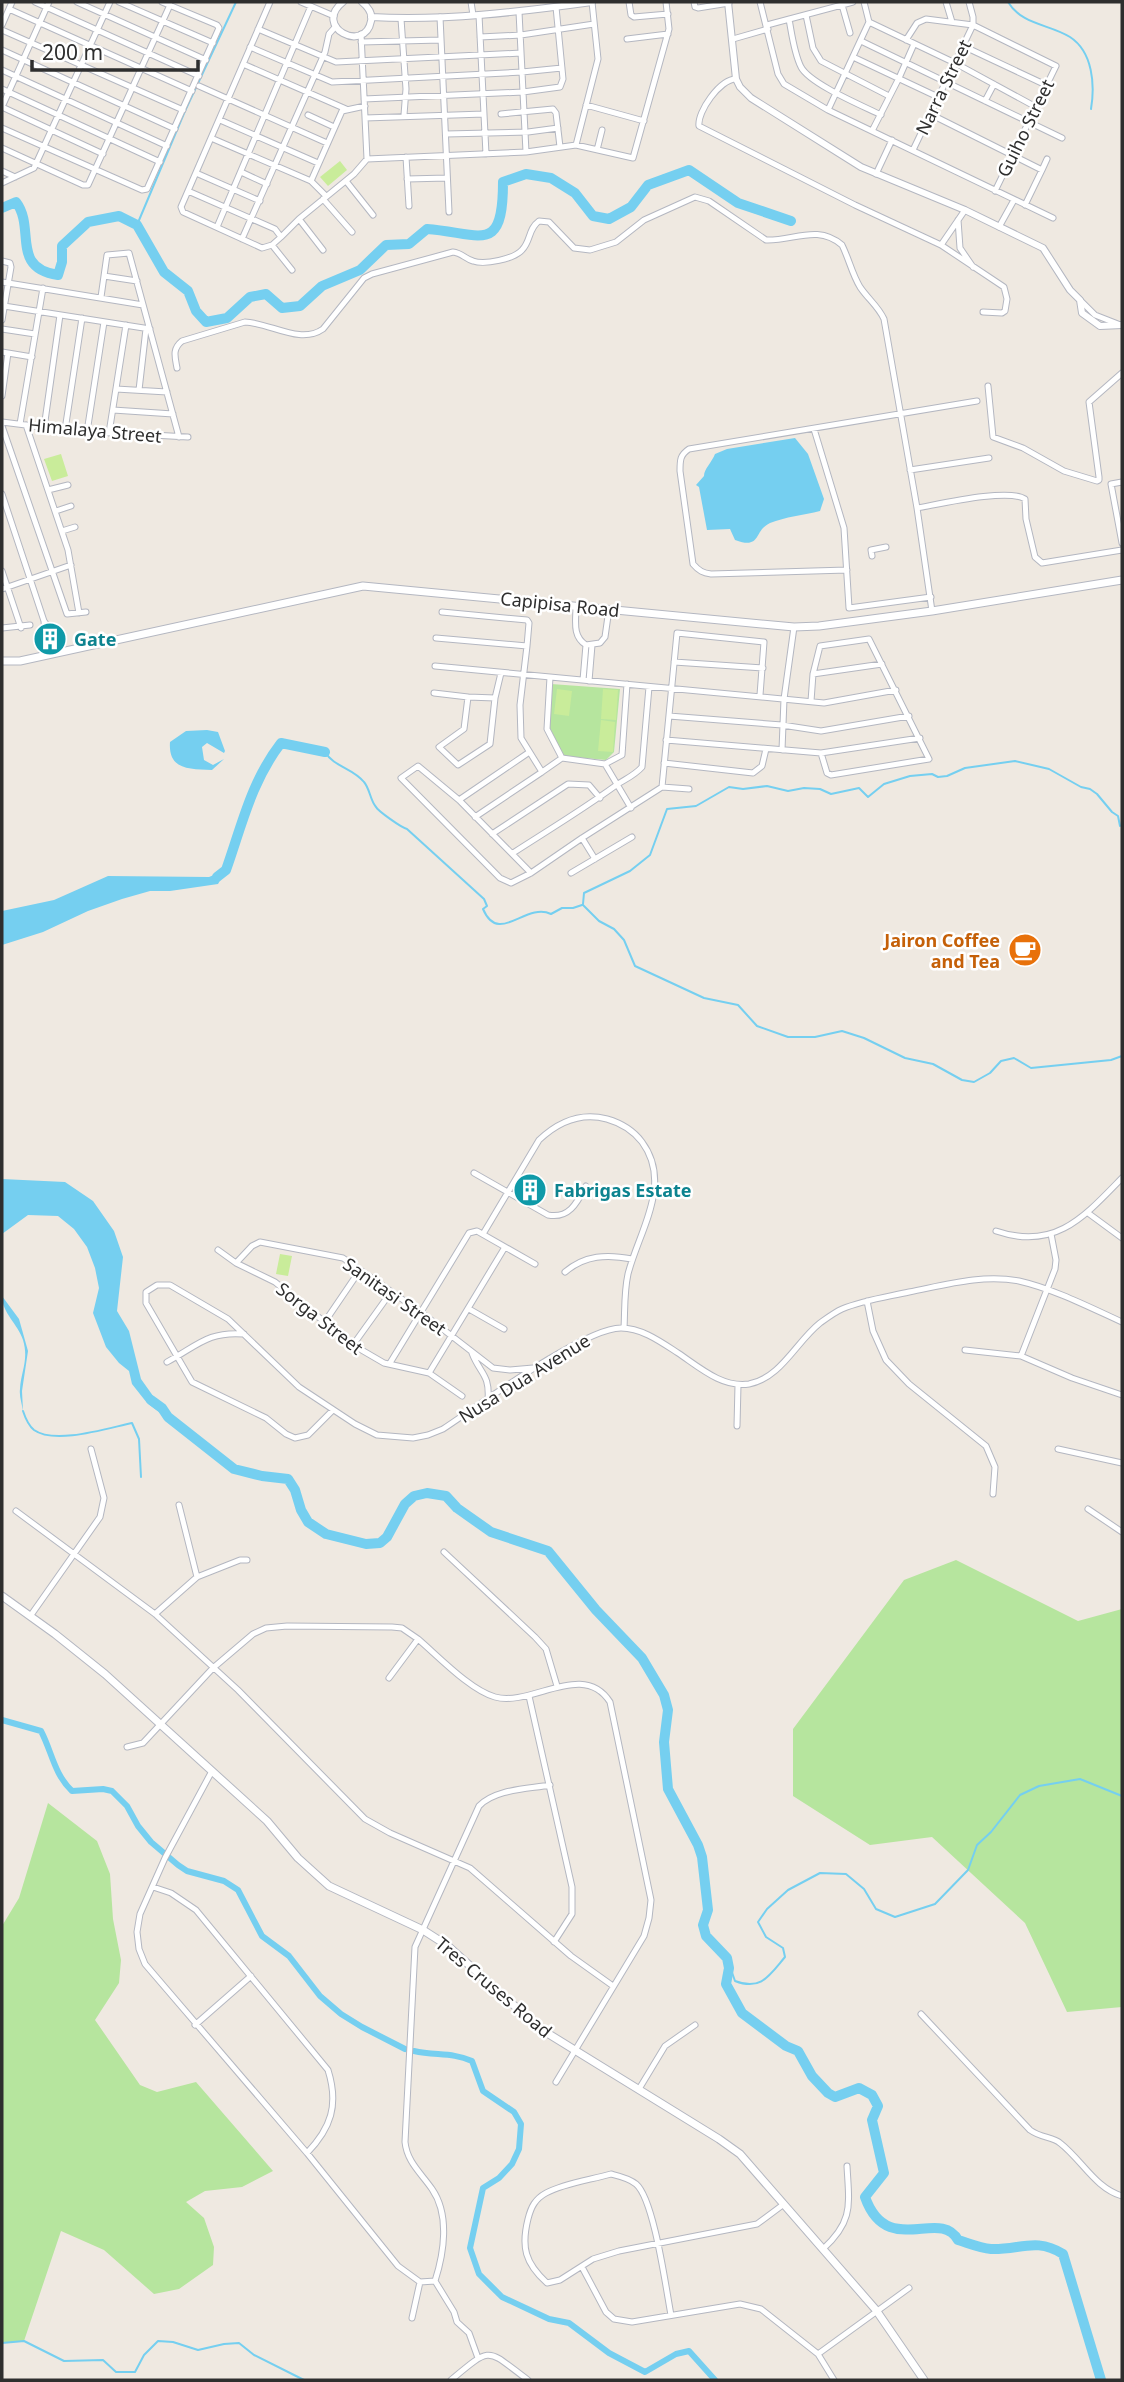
<svg xmlns="http://www.w3.org/2000/svg" width="1124" height="2382" viewBox="0 0 1124 2382" font-family="'Noto Sans',sans-serif">
<style>
.green{fill:#b6e59e}
.pitch{fill:#c9ec9a}
.water{fill:#75cff0}
.lines{fill:none;stroke-linecap:round;stroke-linejoin:round}
.stream{stroke:#75cff0;stroke-width:2}
.canal{stroke:#75cff0;stroke-width:6}
.river{stroke:#75cff0;stroke-width:10}
.minor-casing{stroke:#b4b7c1;stroke-width:7}
.tertiary-casing{stroke:#b4b7c1;stroke-width:8}
.secondary-casing{stroke:#b4b7c1;stroke-width:9}
.minor{stroke:#fff;stroke-width:5}
.tertiary{stroke:#fff;stroke-width:6}
.secondary{stroke:#fff;stroke-width:7}
.labels{text-anchor:middle;dominant-baseline:central;stroke-width:5;stroke-linejoin:round;paint-order:stroke}
.street-label{font-size:18px;fill:#2e2e2e;stroke:#fff}
.culture-label{font-size:18px;font-weight:bold;fill:#0d838f;stroke:#fff;text-anchor:start}
.food-label{font-size:18px;font-weight:bold;fill:#c56008;stroke:#fff;text-anchor:end}
</style>
<rect width="100%" height="100%" fill="#efe9e1"/>
<!-- green -->
<path class="green" d="M551,684l69,5 -6,63 -8,8 -42,-4 -15,-26z
M956,1560l122,61 44,-12v398l-55,5 -42,-89 -93,-86 -62,8 -77,-49v-67l111,-149z
M48,1803l49,38 13,33 3,45 8,41 -2,23 -24,37 45,65 17,7 39,-10 77,89 -31,16 -37,4 -19,11 18,16 10,29 -1,18 -34,24 -25,5 -50,-44 -43,-19 -37,110 -22,2v-417l17,-28z"/>
<!-- pitch -->
<path class="pitch" d="M340,161l7,9 -19,16 -8,-9z
M61,454l7,22 -16,5 -8,-22z
M557,689l15,2 -3,25 -15,-2z
M603,689l15,1 -2,30 -15,-1z
M601,720l14,2 -2,30 -15,-1z
M280,1254l12,2 -4,20 -12,-2z"/>
<!-- water -->
<path class="water" d="M795,438l13,16 16,45 -4,12c-16,4 -35,6 -50,12 -17,8 -8,27 -35,17l-5,-11 -23,1 -8,-43 -3,-2 8,-9c0,-7 8,-14 11,-22l12,-5z
M207,730l11,2 7,19 -1,2 -17,-10 -5,4 2,13 9,5 11,-6 -12,11c-23,-1 -44,0 -42,-28l16,-11z
M226,870l-8,14 -48,7h-20l-28,8 -34,12 -45,21 -41,13v-34l52,-11 54,-24 101,1z
M2,1179l63,3 28,19 21,30 9,26 -6,54 12,20 12,48 27,38 66,52 -87,-66 -15,-19 -3,-13 -10,-8 -13,-16 -13,-34 6,-25 -4,-20 -8,-21 -13,-18 -16,-13 -30,-1 -26,19z
M2,1296l17,23 9,32 -6,40 1,20c-1,-7 -4,-15 -3,-22 1,-18 9,-29 3,-49 -5,-16 -21,-27 -21,-44z"/>
<g class="lines">
<!-- stream -->
<path class="stream" d="M1008,2c14,23 41,22 62,35 23,15 25,48 21,72
M137,225l48,-114 51,-109
M325,752c9,15 28,16 39,30 6,7 6,18 12,25 2,4 26,21 31,22l77,70 3,7 -4,3c16,37 42,-7 68,5l11,-6h11l9,-3
M583,904l1,-11 46,-22 20,-16 17,-46 29,-3 33,-19 14,2 24,-3 21,5 16,-3 16,1 11,5 28,-6 9,9 16,-13 26,-8 22,-2 6,3 9,-1 18,-8 50,-7 34,8 32,18 9,2 7,5 15,18 6,4 2,10
M583,905l16,16 15,8 10,11 11,26 69,32 34,7 19,21 31,11h27l27,-6 22,7 41,20 28,6 29,16 12,2 16,-9 11,-12 13,-3 17,10 80,-8 11,-4
M23,1411c2,6 6,15 11,19 21,15 74,-2 98,-7l7,16 2,38
M727,1958l8,23c26,10 34,-5 50,-24l-2,-9 -17,-11 -8,-15 9,-13 21,-19 32,-17 26,1 18,15 12,20 19,8 40,-13 33,-34 9,-25 14,-13 29,-37 19,-9 41,-7 42,17
M2,2343l22,-2 40,20 39,-1 13,12h19l9,-17 14,-14 15,1 25,8 26,-6 15,-1 15,12 50,25"/>
<!-- canal -->
<path class="canal" d="M2,1720l39,11c11,21 13,43 31,60l31,-2 9,2 15,15 11,20 13,16 27,23 9,6 37,10 14,9 24,46 27,20 31,40 21,18 21,13 43,22
M414,2051c21,5 38,1 58,10l11,30 31,21 7,12 -2,25 -7,15 -13,14 -16,10 -13,60 9,26 23,23 47,22 20,4 40,30 36,19 31,-18 13,-3 26,29"/>
<!-- river -->
<path class="river" d="M2,208l14,-6c20,26 -6,66 42,73l4,-13v-16l26,-24 31,-6 18,9 27,47 24,19 8,20 10,11 21,-4 23,-21 16,-3 16,14 18,-2 22,-20 38,-16 26,-25 23,-1 18,-15c54,4 76,27 76,-47l23,-8 25,4 24,15 18,23 16,3 22,-12 17,-22 41,-15 49,33 53,18
M217,877l9,-7c16,-45 25,-88 55,-127l44,9
M151,1400l11,8 6,9 66,52 28,7 26,3 7,11 6,20 7,12 18,12 40,10 14,-1 7,-6 18,-33 9,-8 13,-3 19,3 11,12 34,24 57,19 48,59 46,48 22,37 4,15 -4,32 4,47 30,56 4,12 6,53 -5,15 3,11 21,22 2,10 -3,16 16,29 44,33 12,5 14,25 16,17 7,4 24,-9 13,7 6,11 -6,14 12,53 -19,24c22,62 75,10 93,43 10,3 22,8 33,9 29,1 45,-12 72,5l38,126"/>
<defs>
<path id="minor" d="M35,2l164,74
M77,2l129,58
M119,2l94,41
M270,2l-89,205 2,5 79,36 10,-3 9,-8 18,-18 55,-45 13,-15 -6,-125
M301,2l33,14
M471,2l2,13
M629,2l2,13 3,2 34,-3
M694,2l1,5 3,1 31,-5
M760,2l18,72 6,10 44,26 225,108
M946,2l6,20
M969,2l4,15v8l83,41 -61,125
M842,5l8,28
M9,9l183,82
M519,12l7,140
M479,15l7,139
M806,15l7,33 8,13 68,35
M440,17l9,195
M401,19l5,70 -2,26
M789,19c3,16 5,34 12,48 9,17 62,39 80,48
M869,22l86,41 81,44
M2,25l10,-23
M767,25l86,-23
M258,29l78,33 185,-9
M2,30l181,80
M480,37l41,-2 73,-11
M627,39l41,-5
M733,39l35,-10
M906,40l11,-17 9,-4 47,6 -60,125
M861,41l201,97
M361,42l80,-2
M963,46l83,39
M250,47l82,35 190,-10 40,-4
M2,50l173,79
M853,57l85,40
M243,64l103,45
M2,70l165,76
M736,79c-16,0 -39,33 -37,47l156,79 86,40 63,42 3,12 -2,12 -3,2 -19,-1
M199,86l128,57
M2,89l158,73
M364,99l159,-7 37,-5 3,-8 -7,-72
M985,101l9,-17
M586,105l58,16
M2,107l47,-105
M2,107l101,47
M828,110l41,-88 -5,-20
M501,114l52,-5 3,4 4,34
M930,114l112,56 5,-11
M308,115l26,12
M365,118l119,-4
M220,120l98,43
M2,128l140,62 5,-1 72,-161 -2,-3 -55,-23
M872,131l27,-53 15,-34
M446,134l82,-2 30,-4
M211,138l100,43
M576,145l22,-86 -6,-57
M2,148l81,37h5l82,-180
M597,150l5,-20
M406,157l3,49
M367,159l159,-7 50,-7 57,13 36,-129 -3,-27
M2,171l13,6
M241,172l26,12
M196,173l64,28
M876,174l16,-34
M407,179l40,-1
M346,181l27,34
M2,183l32,-15 76,-166
M188,191l87,38 6,8
M326,196l-15,-15 31,-70 23,-5
M323,199l29,33
M1025,205l17,-35
M299,219l24,31
M958,220l2,28 13,19
M217,227l94,-221
M999,227l15,-27
M242,239l83,-187 4,-18 7,-8
M272,245l20,25
M941,245l24,-35
M2,261l8,2 1,4 -9,53
M104,276l33,5
M2,282l141,23
M101,297l6,-42 22,-2 50,184
M1080,300l15,15 23,9
M4,306l146,23
M2,329l33,5
M2,352l30,5
M177,368c-2,-11 -5,-19 5,-27l63,-19c26,1 55,23 78,7l41,-51 8,-4 81,-22c9,1 12,7 20,9 12,4 41,-2 49,-11 9,-9 6,-21 17,-29l10,1 25,26 16,2 26,-8 28,-22 51,-23 14,4 57,39c28,1 51,-16 76,5 7,14 10,29 18,42 8,12 18,19 24,32l33,189 15,103
M988,386l5,51 30,11 41,23 33,10 2,-1v-3l-10,-75 33,-29
M116,389l51,3
M139,390l7,-61
M2,396l6,-43
M113,410l60,4
M2,422l63,8 123,7
M20,424l23,-136
M26,425l42,125 11,63
M2,426l65,188 19,-2
M44,428l16,-113
M814,429l30,99 5,80 82,-11
M65,430l17,-112
M87,432l17,-110
M109,433l17,-108
M910,470l79,-12
M1122,482l-11,2 11,59
M48,490l20,-5
M2,494l42,127 1,12 6,21
M917,508c23,-4 91,-20 108,-9l1,20 9,38 7,6 80,-13
M56,511l15,-5
M62,531l13,-4
M872,556l-1,-6 15,-3
M847,570l-136,4c-8,-1 -12,-3 -18,-10l-13,-93c0,-11 0,-16 9,-22l288,-48
M2,571l19,57
M2,589l69,-24
M576,606c0,15 -4,30 10,39l14,-2 5,-6 4,-28
M442,612l85,8 2,3 -2,23 -7,59 1,33 21,34 20,-14 -15,-29 3,-52
M44,621l7,10 7,22
M2,628l28,-3
M436,638l91,8
M674,662l89,6
M435,666l389,37 72,-13
M813,674l69,-10
M583,680l3,-35
M589,681l3,-36
M434,693l34,4 27,1
M468,697l-4,32 -25,18 19,18 32,-21 5,-46 6,-25
M811,701l2,-27 7,-28 49,-7 60,120 -98,16 -4,-2 -6,-20
M669,716l113,9 39,6 88,-15
M666,740l155,13 99,-15
M782,750l2,-51 10,-72
M562,758l43,6 17,-9 5,-71
M664,763l89,10 9,-7 4,-17
M605,764l26,44
M662,787l15,-154 87,9 -4,53
M459,800l69,-47
M475,817l67,-45
M492,834l76,-50 21,1 11,13
M582,838l13,21
M513,853c34,-22 69,-43 102,-67 10,-7 19,-10 27,-19l7,-80
M531,873l-72,-73 -41,-34 -17,12 99,100 11,5 20,-10 51,-35 80,-51 27,2
M571,873l61,-36
M474,1173l74,42c21,4 29,-12 38,-29
M1088,1213l34,25
M996,1231c59,20 88,-14 126,-53
M483,1234l56,-94c19,-18 42,-28 68,-21 14,4 26,11 35,23 31,42 -3,89 -14,132 -4,18 -3,36 -4,54
M218,1250l18,13 39,19 78,63 31,18 45,10 33,23
M236,1263l16,-17 8,-4 83,16 79,55 71,55 17,2 23,-2
M565,1272c20,-17 42,-18 67,-13
M867,1301l6,30 13,29 23,24 77,62 9,21 -2,27
M469,1309l35,20
M324,1323l36,-53
M353,1345l38,-53
M965,1350l56,6 51,22 50,17
M472,1353c8,21 18,21 16,47
M1021,1356l34,-87 1,-9 -5,-26
M167,1362c30,-16 41,-31 77,-28
M390,1363l79,-130 8,-2 58,33
M429,1373l76,-126
M333,1410l-25,25 -13,3 -9,-4 -20,-16 -74,-36 -46,-79v-11l11,-7h13l58,34 71,68 56,37 22,11 36,3 15,-3 15,-6c35,-23 141,-101 178,-101 21,0 40,14 57,25 21,14 44,35 71,31 32,-6 47,-42 71,-61 7,-5 15,-11 22,-14 22,-9 45,-12 67,-17 36,-7 73,-18 110,-11 35,8 70,26 103,41
M737,1426l1,-41
M1058,1449l64,14
M179,1505l18,72
M1088,1509l34,23
M16,1511l139,103 83,76 127,129 25,14 80,35 101,88 42,30
M444,1552l91,85 11,12 11,37
M155,1614l42,-37 43,-17h7
M31,1615l69,-98 4,-19 -13,-49
M389,1678l29,-39c20,17 52,51 77,58 37,10 88,-37 115,5l41,198 -2,18 -5,18 -88,146
M529,1696l43,191v27l-18,28
M127,1747l16,-4 70,-75 40,-34 13,-6 21,-2 105,1 10,1 16,11
M212,1771l-47,87 -25,56 -3,18 2,17 6,15 162,189 91,113 22,16 15,-1c9,-28 15,-66 -3,-92 -11,-16 -25,-27 -27,-47l10,-195 64,-141c16,-17 49,-17 71,-21
M153,1887l18,6 25,17 132,160c11,35 3,58 -21,83
M921,2014l109,116c11,8 23,7 30,13 22,17 35,45 62,53
M195,2025l56,-49
M639,2089l26,-43 30,-21
M823,2249c31,-28 26,-45 24,-83
M582,2267l24,45 8,7 18,3 108,-18 21,5 57,45 16,26
M435,2281l19,31 3,10 12,11 9,25
M671,2315c-5,-26 -17,-116 -35,-131 -7,-6 -17,-8 -25,-10 -21,6 -46,9 -65,19 -11,6 -15,14 -18,26 -7,28 -3,44 19,64l13,-3 33,-21 26,-8 138,-27 27,-20
M412,2318l8,-36
M818,2354l91,-66
M451,2380c42,-35 35,-31 77,0"/>
<path id="tertiary" d="M343,2c-31,25 22,52 28,19 2,-8 -3,-14 -9,-19
M728,2l8,77 4,8 11,11 110,69 104,43 78,38 27,42 10,10 2,13 18,13 22,-1
M371,17c74,4 148,-5 221,-15"/>
<path id="secondary" d="M2,661h18l343,-75 431,41 25,-1 113,-15 190,-31
M2,1596l53,38 50,40 162,147 31,37 31,28 94,44 25,16 91,82 180,111 21,15 136,156 48,70"/>
</defs>
<!-- minor casing -->
<use href="#minor" class="minor-casing"/>
<!-- tertiary casing -->
<use href="#tertiary" class="tertiary-casing"/>
<!-- secondary casing -->
<use href="#secondary" class="secondary-casing"/>
<!-- minor -->
<use href="#minor" class="minor"/>
<!-- tertiary -->
<use href="#tertiary" class="tertiary"/>
<!-- secondary -->
<use href="#secondary" class="secondary"/>
</g>
<!-- icons -->
<defs>
<symbol id="building-disc" viewBox="-11 -11 22 22"><circle r="9.5" fill="#0f9aa8" stroke="#fff"/><path d="M-4-6H4V6H1V3H-1V6H-4ZM-2.5-4.3h1.7v1.8h-1.7ZM.8-4.3h1.7v1.8H.8ZM-2.5-1h1.7V.8h-1.7ZM.8-1h1.7V.8H.8Z" fill="#fff"/></symbol>
<symbol id="cafe-disc" viewBox="-11 -11 22 22"><circle r="9.5" fill="#e8710a" stroke="#fff"/><path d="M-5.5-4.5H6V0H3Q3 3.5 0 3.5H-2.5Q-5.5 3.5-5.5 0ZM3-3.2v2h1.7v-2ZM-6 4.5H4V6H-6Z" fill="#fff"/></symbol>
</defs>
<g fill-rule="evenodd">
<use href="#building-disc" x="31" y="620" width="38" height="38"/>
<use href="#cafe-disc" x="1006" y="931" width="38" height="38"/>
<use href="#building-disc" x="511" y="1171" width="38" height="38"/>
</g>
<g class="labels">
<!-- street labels -->
<g class="street-label">
<text transform="translate(943 87) rotate(-64)">Narra Street</text>
<text transform="translate(1025 128) rotate(-64)">Guiho Street</text>
<text transform="translate(95 430) rotate(5)">Himalaya Street</text>
<text transform="translate(560 604) rotate(6)">Capipisa Road</text>
<text transform="translate(395 1296) rotate(35)">Sanitasi Street</text>
<text transform="translate(320 1318) rotate(38)">Sorga Street</text>
<text transform="translate(524 1378) rotate(-32)">Nusa Dua Avenue</text>
<text transform="translate(494 1987) rotate(40)">Tres Cruses Road</text>
</g>
<!-- culture labels -->
<g class="culture-label">
<text x="74" y="639">Gate</text>
<text x="554" y="1190">Fabrigas Estate</text>
</g>
<!-- food labels -->
<g class="food-label">
<text x="1000" y="940">Jairon Coffee<tspan x="1000" dy="21">and Tea</tspan></text>
</g>
</g>
<!-- border -->
<rect width="1124" height="2382" fill="none" stroke="#2e2e2e" stroke-width="7"/>
<!-- scale -->
<path d="M32 60v10h166v-10" fill="none" stroke="#2e2e2e" stroke-width="3.5"/>
<text x="42" y="60" font-size="21" fill="#2e2e2e" stroke="#ffffff" stroke-width="5" paint-order="stroke">200 m</text>
</svg>
